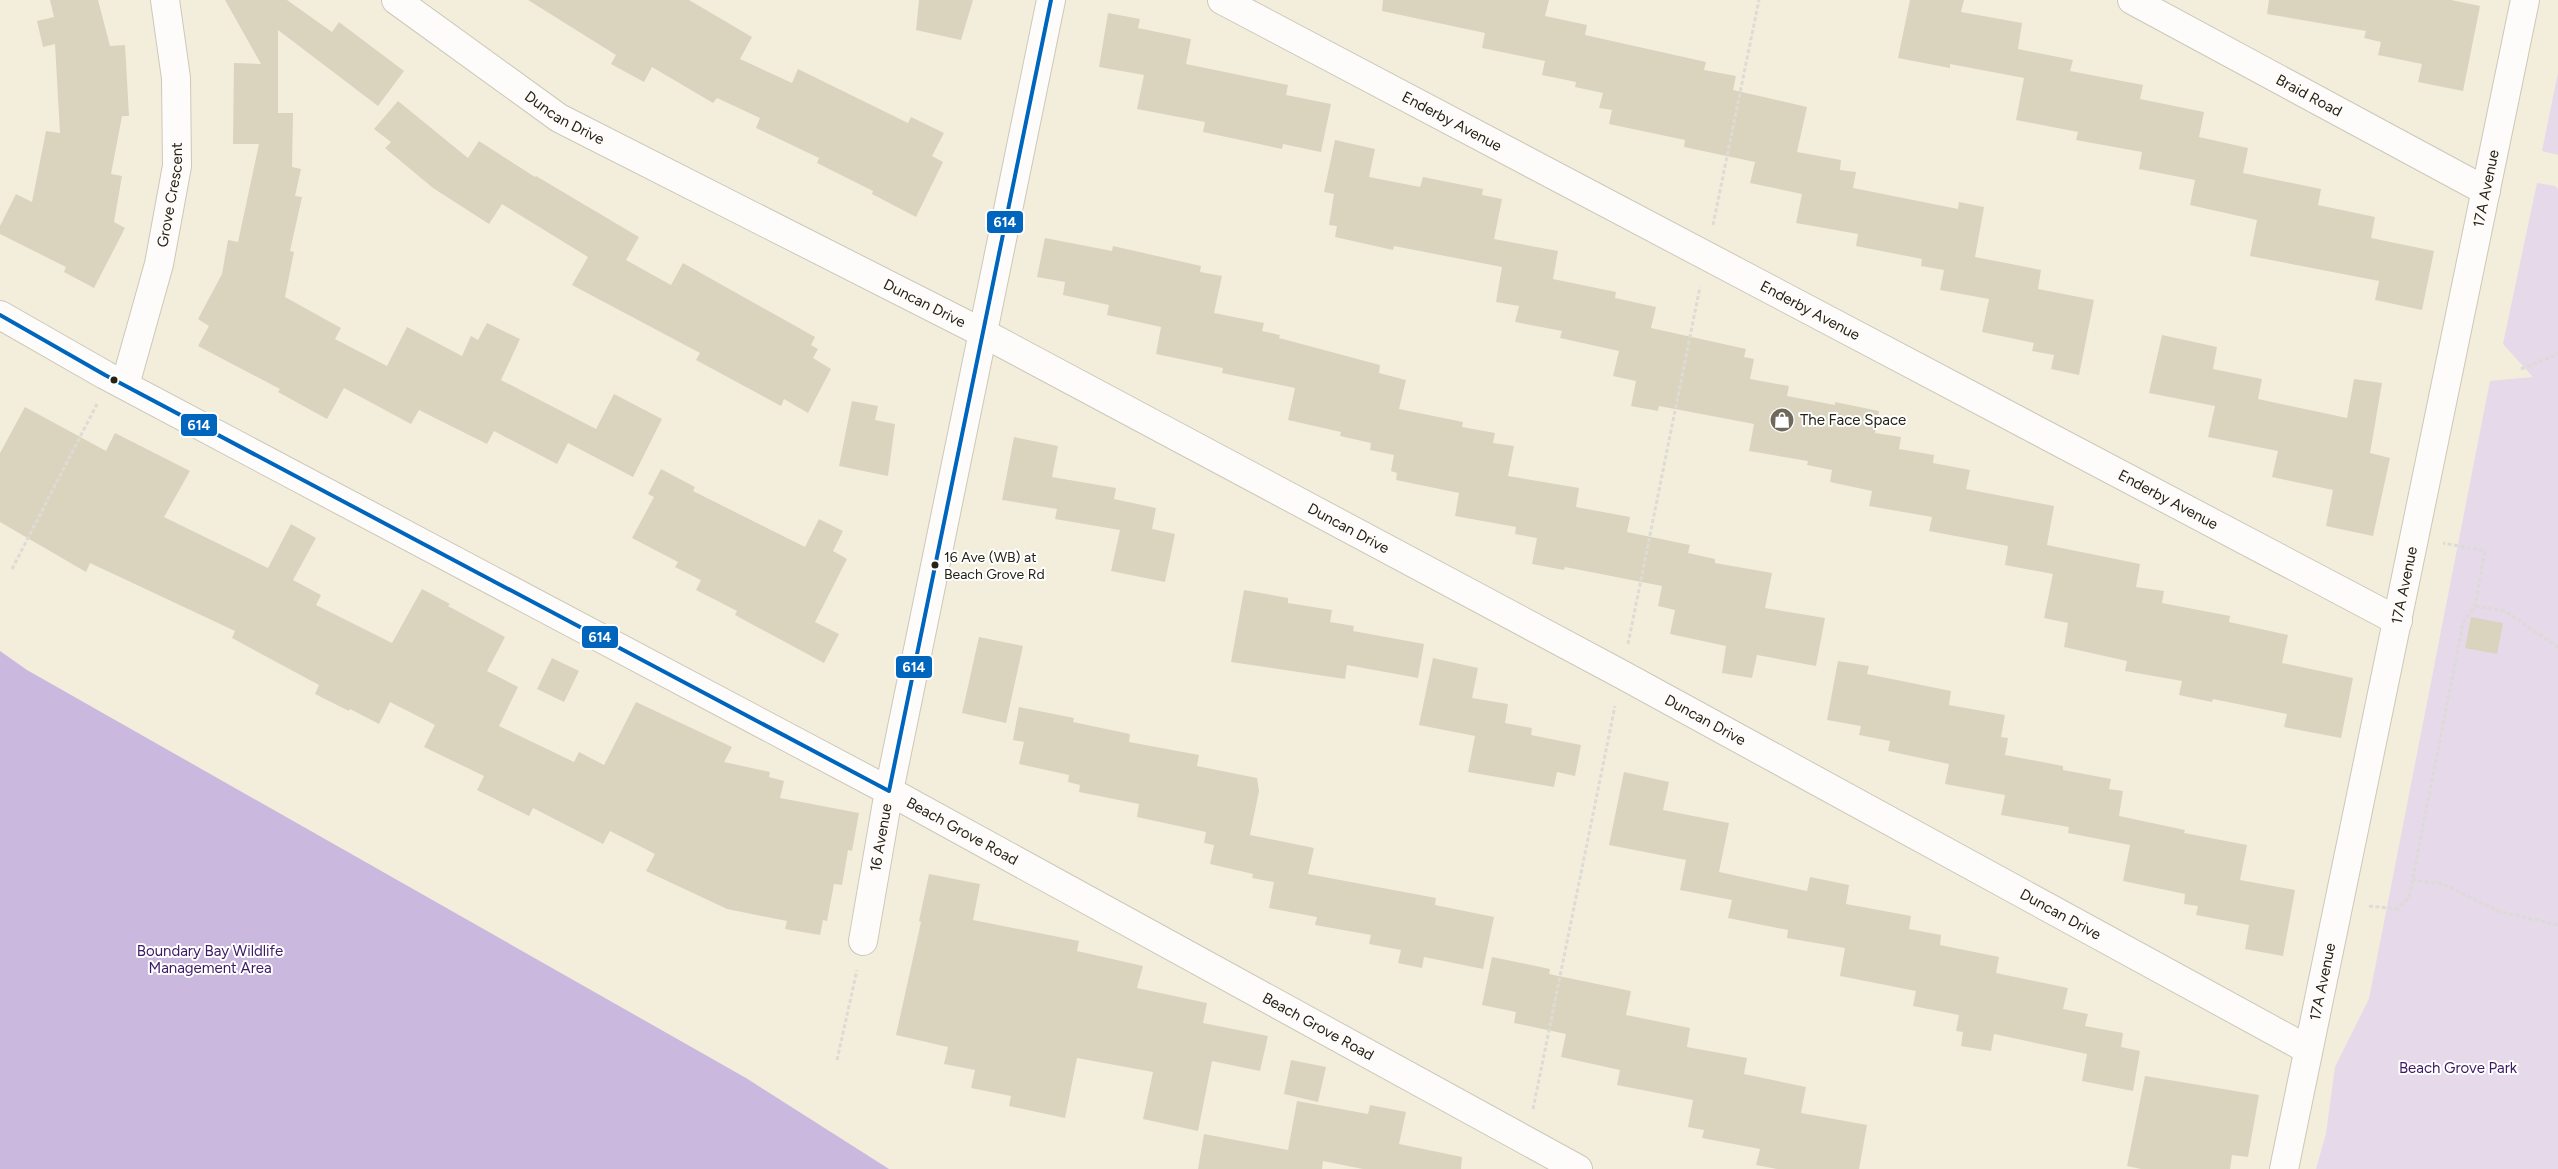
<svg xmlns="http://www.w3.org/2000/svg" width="2558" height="1169" viewBox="0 0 2558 1169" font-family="Figtree,sans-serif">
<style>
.green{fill:#e5d9ea}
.water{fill:#cab8df}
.building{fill:#dad4be}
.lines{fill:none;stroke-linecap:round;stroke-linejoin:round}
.minor-casing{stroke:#ccc8b9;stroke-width:30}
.path{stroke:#dddbd6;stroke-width:3;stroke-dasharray:4 2.5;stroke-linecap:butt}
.minor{stroke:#fdfcfa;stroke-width:28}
.bus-1-casing{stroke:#fff;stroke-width:8}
.bus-1{stroke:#0065bd;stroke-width:4}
.bus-dot{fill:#262216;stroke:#fff;stroke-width:2}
.labels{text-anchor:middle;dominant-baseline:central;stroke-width:4;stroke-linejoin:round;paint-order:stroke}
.bus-label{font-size:14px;fill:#262216;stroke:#fff;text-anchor:start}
.street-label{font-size:15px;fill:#262216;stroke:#fff}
.poi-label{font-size:15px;fill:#262216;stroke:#fff;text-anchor:start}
.park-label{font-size:15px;fill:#3c1a64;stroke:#fff}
.line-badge{stroke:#fff;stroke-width:2}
.badge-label{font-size:14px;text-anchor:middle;font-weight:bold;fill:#fff}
</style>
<rect width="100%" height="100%" fill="#f3eddb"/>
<!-- green -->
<path class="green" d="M2558,73v82l-16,-4z
M2537,183l18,3 3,3v980h-242l10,-35 9,-67 34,-68 121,-618 43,-4 -30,-33z"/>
<!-- water -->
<path class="water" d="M0,651l27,19 719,408 143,91h-889z"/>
<!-- building -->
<path class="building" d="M50,0h48l12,46 15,-1 4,71h-7l-11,58 11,2 -8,46 11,6 -31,60 -30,-16 2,-5 -66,-33v-8l16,-32 16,8 14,-71 14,2 -5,-89 -12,3 -6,-26 17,-4z
M225,0h62l45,32 7,-10 65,49 -26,35 -100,-76v83h15l-1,54 9,2 -6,27 7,1 -12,54 4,1 -9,45 56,31 -6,11 52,27 20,-39 55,29 9,-20 7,4 9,-17 33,16 -19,41 95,49 18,-35 48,25 -29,58 -65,-34 -11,21 -63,-33 -7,13 -68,-34 -8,14 -67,-36 -17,31 -49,-27 2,-3 -82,-43 11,-20 -11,-7 24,-45 6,-34 10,2 21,-98h-26l1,-81 27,1z
M528,0h161l63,37 -12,22 52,24 6,-14 110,54 3,-6 33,16 -12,23 11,6 -27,55 -44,-23 1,-3 -56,-28 2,-5 -63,-30 4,-10 -43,-20 -4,5 -61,-36 -8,15 -33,-18 5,-9z
M919,0h54l-12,40 -45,-10z
M1383,0h166l-4,16 42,9 -2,10 121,27 -2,8 32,6 -3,14 74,17 -10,45 44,8 -1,10 16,2 -3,16 105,21 1,-7 25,5 -9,50 66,13 -3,19 56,11 -15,75 -28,-6 3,-14 -22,-4 2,-8 -52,-11 7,-33 -49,-9 4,-20 -23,-4 1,-7 -66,-13 2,-12 -62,-11 6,-29 -52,-11 5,-21 -71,-15 1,-7 -76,-16 3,-14 -13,-2 4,-15 -28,-6 1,-5 -34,-7 3,-14 -63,-13 3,-15 -103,-22z
M1910,0h54l-3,12 61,11 -4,26 55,11 -3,11 73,14 -3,14 64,13 -5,25 49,11 -5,25 78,16 -3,16 57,12 -4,21 63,13 -12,59 -47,-10 4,-19 -129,-25 7,-36 -67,-15 5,-25 -56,-11 3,-17 -66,-12 2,-8 -62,-12 8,-42 -74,-14v4l-52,-10z
M2269,0h182l29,6 -17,85 -45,-9 4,-18 -44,-9 3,-13 -17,-4 2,-7 -99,-17z
M1108,13l32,6 -2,9 53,11 -5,25 102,21 -2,10 45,9 -10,48 -38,-8 -1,5 -79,-17 2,-10 -68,-13 7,-34 -45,-8z
M398,101l70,57 11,-17 56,36 1,-1 103,61 -13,23 45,25 12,-22 132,74 -4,8 7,4 -5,9 18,11 -23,44 -24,-14 -3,7 -85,-46 4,-7 -128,-68 16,-28 -86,-53 -13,20 -56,-36 -48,-40 6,-6 -17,-13z
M1335,140l40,9 -6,28 51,10 3,-10 60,12 -1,6 20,4 -8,40 64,12 -5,28 63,13 -1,6 41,9 -5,21 95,21 -2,8 10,2 -4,20 39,7 -2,10 48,9v-3l44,9 -4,22 26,4 -2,12 35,6 -1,8 37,7 -4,19 88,17 -7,39 93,19 -4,23 28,4 -2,12 68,13 -1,6 59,13 -6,28 71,15 -12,60 -57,-11 3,-13 -74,-15 -1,3 -33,-7 3,-14 -57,-10 2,-10 -63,-14 4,-24 -24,-5 9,-44 -48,-9 3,-19 -79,-15 3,-14 -63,-11 3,-15 -42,-9 2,-12 -25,-5 1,-4 -59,-10 5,-27 -95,-18 -1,5 -27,-5 5,-25 -23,-5 6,-25 -59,-13 2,-7 -47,-9 4,-16 -23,-4 6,-35 -108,-21 -1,4 -58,-13 2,-11 -8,-1 5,-31 -10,-2z
M1045,238l67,13 1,-5 88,20 -1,6 22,4 -8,37 50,10 -2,8 18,4 -1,3 101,27 -1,8 27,7 -7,29 64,13 -1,5 33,6 -2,10 21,3 -6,30 71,12 -3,19 54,10 -3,15 63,13 -2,8 27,6v4l57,10 -7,35 60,10 -9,48 -59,-11 -5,23 -30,-5 4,-27 -56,-12 5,-24 -17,-4 4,-20 -97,-19 -1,3 -32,-6 5,-26 -22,-4 1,-7 -61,-11 4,-23 -63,-13 1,-7 -6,-2 3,-16 -24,-5 1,-7 -31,-7 1,-4 -53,-12 7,-32 -73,-15 1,-5 -67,-14 5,-27 -54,-12 2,-10 -46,-10 2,-13 -28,-5z
M2162,335l55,12 -4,22 49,10 -4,20 89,19 7,-39 28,4 -12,70 20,5 -17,78 -47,-10 7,-36 -61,-13 6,-26 -70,-14 7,-31 -66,-13z
M852,401l26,5 -3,14 20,4 -7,52 -49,-10z
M25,407l81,44 9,-18 75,38 -26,46 104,51 23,-44 25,14 -23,42 28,15 -5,10 76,38 30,-54 28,15 -2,2 57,31 -18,34 31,16 -19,39 75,36 5,-10 25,13 32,-63 96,45 -8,15 46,10 -1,5 15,4 -4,17 79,15 -7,38 -4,-1 -6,35 -8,-1 -7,37 -4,-1 -3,15 -35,-6 2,-8 -60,-12 -81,-38 9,-17 -45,-23 -7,13 -70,-36 -4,8 -52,-26 7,-14 -60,-29 11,-22 -45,-23 -11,22 -29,-15 -1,2 -34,-17 4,-9 -87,-47 3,-7 -145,-68 -4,9 -86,-50v-69z
M1014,437l44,9 -6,31 64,11 -2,11 42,9 -4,21 23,5 -10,48 -54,-11 9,-41 -65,-11 2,-10 -55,-9z
M661,469l34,18 -2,4 112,56 14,-28 24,12 -10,20 14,8 -32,63 24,12 -15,29 -89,-48 2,-4 -41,-21 5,-10 -26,-13 3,-5 -46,-24 22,-41 -6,-3z
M1244,590l44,8v5l44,7 -2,12 24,4 -1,5 71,13 -6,34 -71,-13 -2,14 -114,-17z
M2471,617l32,6 -6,31 -32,-6z
M979,637l44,9 -17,77 -44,-10z
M552,658l27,13 -15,31 -27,-13z
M1433,658l45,10 -6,30 36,6 -3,19 27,5 -1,7 50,10 -6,31 -18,-4 -3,15 -86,-15 7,-36 -56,-11z
M1838,661l31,5 -2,8 84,17 -2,14 56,10 -4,22 7,1 -3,17 58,11v4l48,9 -2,10 14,2 -4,25 66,14 -1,3 63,12 -7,35 55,10 -12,66 -38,-7 4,-24 -53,-10 2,-9 -14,-2 1,-10 -62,-13 7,-36 -62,-12 1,-6 -68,-12 4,-20 -60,-11 4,-20 -61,-13 2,-10 -31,-6 2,-9 -34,-6z
M1019,707l55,11 -1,4 57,12 -1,8 70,13 -2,11 60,12 2,13 -9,44 64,13 -6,26 128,24 -1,7 59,12 -11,52 -59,-12 -2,11 -24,-5 3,-13 -32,-6 2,-9 -56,-10 2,-8 -48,-9 5,-26 -22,-4 1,-4 -43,-10 4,-19 -10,-2 2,-11 -69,-15 2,-13 -60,-12 1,-7 -12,-3 1,-7 -50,-11 5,-22 -11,-2z
M1624,772l45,10 -6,28 66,13 -10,49 88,19 3,-14 39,8 -3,19 65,12 -2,13 32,6 -1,10 59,12 -3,16 72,15 -5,21 25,5 -3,12 38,7 -2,14 19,4 -7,40 -51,-10 5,-27 -93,-20 -3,17 -30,-5 2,-14 -7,-1 3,-16 -46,-9 3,-15 -76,-15 5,-28 -58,-10 1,-8 -60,-12 4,-18 -52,-10 6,-30 -77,-15z
M929,874l51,10 -7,36 106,21 -2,10 66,15 -6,22 70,15 -4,20 65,13 -8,35 -48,-10 -14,70 -55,-12 10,-47 -76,-14 -12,60 -56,-12 2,-10 -40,-8 4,-18 -31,-6 4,-17 -52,-12 25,-113 -2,-1z
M1492,957l58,12 -1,5 82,17 -5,24 64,13 -3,19 60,11 -3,16 62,13 -5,26 66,12 -8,44h-82l-21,-4 4,-16 -58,-11 2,-8 -16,-3 5,-27 -76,-15 3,-15 -59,-13 5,-23 -52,-11 2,-11 -34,-7z
M1291,1060l35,7 -8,35 -34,-8z
M2145,1076l114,19 -11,62 -16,-2 -2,14h-89l-14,-3z
M1297,1101l71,13 2,-9 36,7 -7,32 63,13 -1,12h-98l-40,-8 -1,8h-124l6,-35 84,16z"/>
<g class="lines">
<defs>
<g id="minor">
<path id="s1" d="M396,0l163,118 424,215 638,341 686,375"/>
<path id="s2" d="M1222,0l1176,621"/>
<path id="s3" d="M2132,0l354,191"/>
<path id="s4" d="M0,315l105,60 784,416 689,378"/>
<path id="s5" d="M125,385l34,-121 18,-98 -1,-88 -11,-78"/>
<path id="s6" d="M863,941l26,-150 162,-791"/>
<path id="s7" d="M2284,1169l241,-1169"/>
</g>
</defs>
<!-- minor casing -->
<use href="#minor" class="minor-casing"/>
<!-- path -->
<path class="path" d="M1713,225l46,-225
M2521,369l37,-15
M12,569l85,-165
M2475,606l30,5 53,36
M1628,644l72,-357
M2412,880l31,4 55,27 60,14
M2369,906l29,3 11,-12 54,-274 12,-17 10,-55 -42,-8
M837,1060l20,-90
M1533,1109l82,-403"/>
<!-- minor -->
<use href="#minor" class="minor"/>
<defs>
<path id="bus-1" d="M0,315l105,60 784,416 162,-791"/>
</defs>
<!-- bus-1 casing -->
<use href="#bus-1" class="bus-1-casing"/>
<!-- bus-1 -->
<use href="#bus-1" class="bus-1"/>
</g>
<!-- icons -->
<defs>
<symbol id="shop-disc" viewBox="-11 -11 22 22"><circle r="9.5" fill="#6e695b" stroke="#fff"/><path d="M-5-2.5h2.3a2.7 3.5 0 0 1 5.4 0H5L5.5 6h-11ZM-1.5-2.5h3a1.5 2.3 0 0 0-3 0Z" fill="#fff"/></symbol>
</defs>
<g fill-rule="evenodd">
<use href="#shop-disc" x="1768" y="406" width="28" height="28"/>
</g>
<!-- markers -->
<g class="bus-dot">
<circle cx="114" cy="380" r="4.5"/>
<circle cx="935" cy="565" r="4.5"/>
</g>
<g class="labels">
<!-- bus labels -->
<g class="bus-label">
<text x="944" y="557">16 Ave (WB) at<tspan x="944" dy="17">Beach Grove Rd</tspan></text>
</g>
<!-- street labels -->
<g class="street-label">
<text stroke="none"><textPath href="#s3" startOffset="201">Braid Road</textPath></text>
<text stroke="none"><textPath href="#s1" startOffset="206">Duncan Drive</textPath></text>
<text stroke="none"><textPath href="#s2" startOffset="260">Enderby Avenue</textPath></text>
<text stroke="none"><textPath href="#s7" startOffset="1001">17A Avenue</textPath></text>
<text stroke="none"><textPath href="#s5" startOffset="196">Grove Crescent</textPath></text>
<text stroke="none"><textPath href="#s1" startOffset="611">Duncan Drive</textPath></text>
<text stroke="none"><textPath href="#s2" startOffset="665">Enderby Avenue</textPath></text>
<text stroke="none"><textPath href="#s2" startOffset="1070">Enderby Avenue</textPath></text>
<text stroke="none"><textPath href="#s1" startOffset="1091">Duncan Drive</textPath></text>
<text stroke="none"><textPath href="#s7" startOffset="596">17A Avenue</textPath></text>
<text stroke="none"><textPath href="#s1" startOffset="1496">Duncan Drive</textPath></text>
<text stroke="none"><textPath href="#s4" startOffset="1092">Beach Grove Road</textPath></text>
<text stroke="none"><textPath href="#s6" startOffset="105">16 Avenue</textPath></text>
<text stroke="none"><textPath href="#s1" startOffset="1901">Duncan Drive</textPath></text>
<text stroke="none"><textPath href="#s7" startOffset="191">17A Avenue</textPath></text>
<text stroke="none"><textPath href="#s4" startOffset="1498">Beach Grove Road</textPath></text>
</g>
<!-- poi labels -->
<g class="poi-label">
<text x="1800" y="420">The Face Space</text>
</g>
<!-- park labels -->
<g class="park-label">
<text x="210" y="951">Boundary Bay Wildlife<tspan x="210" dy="17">Management Area</tspan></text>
<text x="2458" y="1068">Beach Grove Park</text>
</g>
</g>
<g class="line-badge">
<rect x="986" y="210" width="38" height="24" rx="5" fill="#0065bd"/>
<rect x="180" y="413" width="38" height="24" rx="5" fill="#0065bd"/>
<rect x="581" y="625" width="38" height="24" rx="5" fill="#0065bd"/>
<rect x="895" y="655" width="38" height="24" rx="5" fill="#0065bd"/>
</g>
<g class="badge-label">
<text x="1005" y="227">614</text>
<text x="199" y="430">614</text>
<text x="600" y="642">614</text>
<text x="914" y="672">614</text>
</g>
</svg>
